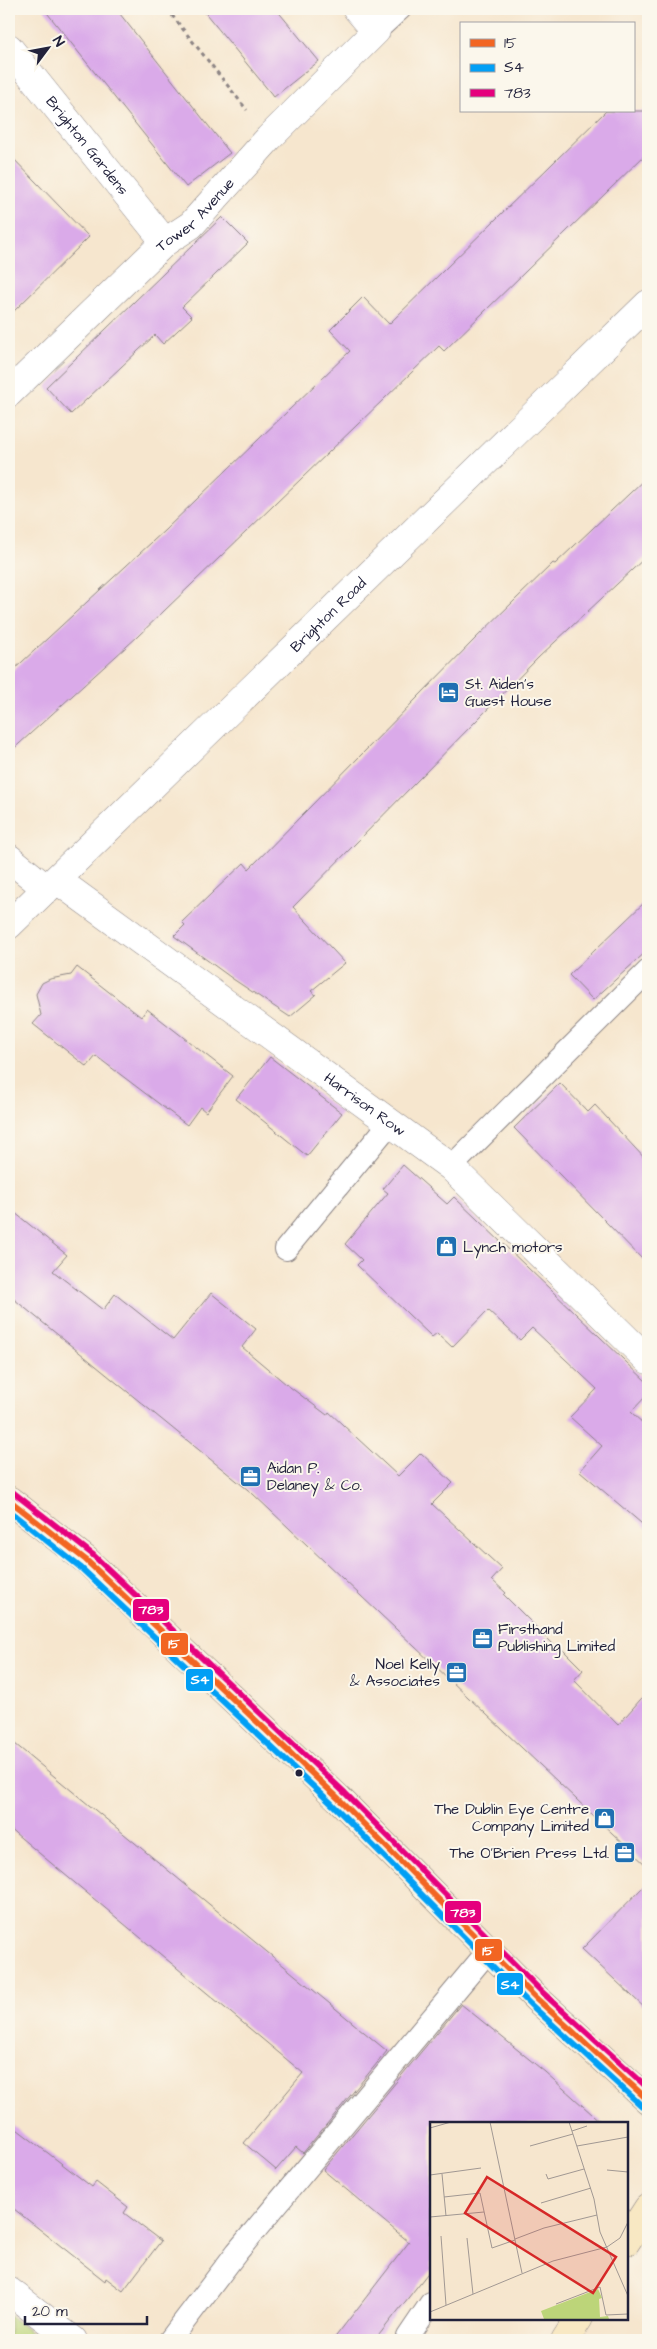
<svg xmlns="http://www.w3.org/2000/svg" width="657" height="2349" viewBox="0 0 657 2349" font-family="'Architects Daughter',sans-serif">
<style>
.green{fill:#bcd579;stroke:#6f7c5a}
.building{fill:#daaae9}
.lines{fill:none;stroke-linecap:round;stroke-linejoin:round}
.lane-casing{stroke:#8c8484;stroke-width:24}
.street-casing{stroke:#8c8484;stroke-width:29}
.secondary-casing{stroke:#8c8484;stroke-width:29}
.path{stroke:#8c8484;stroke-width:3;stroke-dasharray:4 4;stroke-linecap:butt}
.lane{stroke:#fff;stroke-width:22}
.street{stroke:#fff;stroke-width:28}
.secondary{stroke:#f8e8c3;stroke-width:28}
.bus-1-casing{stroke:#fbf7ec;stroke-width:10}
.bus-2-casing{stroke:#fbf7ec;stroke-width:10}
.bus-3-casing{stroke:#fbf7ec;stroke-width:10}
.bus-1{stroke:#f26522;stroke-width:6}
.bus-2{stroke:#029ff5;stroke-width:6}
.bus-3{stroke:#e5007d;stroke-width:6}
.bus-dot{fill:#22223b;stroke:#fbf7ec;stroke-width:2}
.labels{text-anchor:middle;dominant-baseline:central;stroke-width:4;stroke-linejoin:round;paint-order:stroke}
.street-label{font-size:15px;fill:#22223b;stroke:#fbf7ec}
.poi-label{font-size:15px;fill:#22223b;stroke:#fbf7ec;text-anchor:start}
.inset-road{fill:none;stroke:#a19893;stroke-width:1}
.view{fill:#d62828;fill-opacity:0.15;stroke:#d62828;stroke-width:2.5}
.inset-edge{fill:none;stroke:#22223b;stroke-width:2.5}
.line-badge{stroke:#fbf7ec;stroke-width:2}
.badge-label{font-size:14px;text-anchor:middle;font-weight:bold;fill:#fff}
</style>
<rect width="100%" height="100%" fill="#fbf7ec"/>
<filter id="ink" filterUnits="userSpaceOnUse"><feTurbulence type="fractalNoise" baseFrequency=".02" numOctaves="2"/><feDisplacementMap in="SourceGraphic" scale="10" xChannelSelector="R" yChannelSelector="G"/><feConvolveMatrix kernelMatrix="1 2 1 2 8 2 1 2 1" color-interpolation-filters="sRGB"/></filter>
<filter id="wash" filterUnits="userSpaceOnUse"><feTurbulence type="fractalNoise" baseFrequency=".0096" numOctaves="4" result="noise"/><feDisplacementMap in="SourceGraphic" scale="20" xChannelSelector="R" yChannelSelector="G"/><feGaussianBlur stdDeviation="1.12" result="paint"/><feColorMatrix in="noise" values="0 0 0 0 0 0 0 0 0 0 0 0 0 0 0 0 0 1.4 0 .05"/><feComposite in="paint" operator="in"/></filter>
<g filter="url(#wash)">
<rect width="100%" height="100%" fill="#f6e6ce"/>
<!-- green -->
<path class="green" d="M9,2316l32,24h-32z"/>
<g id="blocks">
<!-- building -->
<path class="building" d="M44,9h72l114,144 -44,34z
M202,9h74l43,52 -45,36z
M606,111h42v41l-204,199 -5,-5 -302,291 -128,116v-79l156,-144 185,-179 -20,-21 33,-33 26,27z
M9,154l80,83 -80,79z
M222,217l26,26 -66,64 10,10 -29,27 -8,-9 -84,79 -25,-27z
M648,476v79l-109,102 -246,250 52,56 -34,28 5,4 -26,22 -57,-38 -59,-43 11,-11 -3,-3 31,-30 31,-29 5,6 226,-230 78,-76 2,1z
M648,899v51l-55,50 -24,-25z
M77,967l64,50 6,-8 86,67 -27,36 -6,-5 -13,18 -91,-69 -9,11 -54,-43 8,-9 -5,-21 6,-11 8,-4 21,-4z
M270,1057l72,56 -35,43 -71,-57z
M560,1083l28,29 7,-7 53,57v103l-134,-137z
M403,1165l44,39 7,-7 194,186v11l-17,18 17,16v101l-68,-58 22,-25 -32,-29 27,-28 -65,-61 -12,12 -32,-30 -36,37 -15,-14 -5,4 -75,-72 5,-5 -17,-16 43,-51 -5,-4z
M9,1208l58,47 -14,16 50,39 12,-16 58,46 38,-47 45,36 -14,18 44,37 41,31 2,-3 69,64 23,-23 32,30 -21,21 70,65 -10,11 14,13 -2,2 53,53 2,-2 24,24 -9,10 44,45 30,-34v176l-395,-373 -244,-199z
M9,1739l378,312 -84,102 -7,-6 -20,23 -32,-27 59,-70 -294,-245z
M648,1882v129l-66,-62z
M461,2004l84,68 57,51h-171v146l-56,71h-42l76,-98 -86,-72z
M9,2123l83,64 4,-5 32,25 -4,6 37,28 -38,50 -17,-13 -1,3 -96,-76z"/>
</g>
</g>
<g filter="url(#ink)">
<use href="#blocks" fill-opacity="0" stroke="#8c8484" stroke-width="1"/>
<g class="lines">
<defs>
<path id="lane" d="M376,31l24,-22
M451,1167l197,-196
M286,1249l104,-126
M170,2340l67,-88 252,-302
M413,2340l-5,-3 23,-34"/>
<g id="street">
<path id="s1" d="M9,48l156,194"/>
<path id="s2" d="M9,393l156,-151 26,-17 78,-87 107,-107 -19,-22"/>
<path d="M9,858l38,31"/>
<path id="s3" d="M57,880l394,287 197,193"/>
<path id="s4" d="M9,925l639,-621"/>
<path d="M9,2291l64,49"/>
</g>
<path id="secondary" d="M9,1500l77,60 253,239 197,199 112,102
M626,2242l22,-34
M565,2340l14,-22"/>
</defs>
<!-- lane casing -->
<use href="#lane" class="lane-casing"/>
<!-- street casing -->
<use href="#street" class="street-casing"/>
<!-- secondary casing -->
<use href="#secondary" class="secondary-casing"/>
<!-- path -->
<path class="path" d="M167,9l80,101"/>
<!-- lane -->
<use href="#lane" class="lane"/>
<!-- street -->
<use href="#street" class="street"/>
<!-- secondary -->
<use href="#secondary" class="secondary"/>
<defs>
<path id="bus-1" d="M9,1500l77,60 253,239 197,199 112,102"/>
<path id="bus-2" d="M9,1511l71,56 253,238 197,199 112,102"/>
<path id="bus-3" d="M14,1493l78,61 253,239 197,199 106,96"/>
</defs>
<!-- bus-1 casing -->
<use href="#bus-1" class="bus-1-casing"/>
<!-- bus-2 casing -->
<use href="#bus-2" class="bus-2-casing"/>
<!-- bus-3 casing -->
<use href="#bus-3" class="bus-3-casing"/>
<!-- bus-1 -->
<use href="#bus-1" class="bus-1"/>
<!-- bus-2 -->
<use href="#bus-2" class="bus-2"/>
<!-- bus-3 -->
<use href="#bus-3" class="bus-3"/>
</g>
</g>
<!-- icons -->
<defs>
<symbol id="hotel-square" viewBox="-11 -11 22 22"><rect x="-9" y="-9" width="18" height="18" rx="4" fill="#1f6fb2" stroke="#fbf7ec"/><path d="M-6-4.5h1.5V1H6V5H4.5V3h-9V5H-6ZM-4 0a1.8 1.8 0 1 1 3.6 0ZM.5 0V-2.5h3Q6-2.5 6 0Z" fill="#fff"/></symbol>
<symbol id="shop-square" viewBox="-11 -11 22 22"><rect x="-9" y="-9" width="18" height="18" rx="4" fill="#1f6fb2" stroke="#fbf7ec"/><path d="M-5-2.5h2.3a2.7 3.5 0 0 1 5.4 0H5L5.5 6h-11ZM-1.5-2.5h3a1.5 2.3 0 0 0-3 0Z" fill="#fff"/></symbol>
<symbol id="office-square" viewBox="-11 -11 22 22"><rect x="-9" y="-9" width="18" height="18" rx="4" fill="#1f6fb2" stroke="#fbf7ec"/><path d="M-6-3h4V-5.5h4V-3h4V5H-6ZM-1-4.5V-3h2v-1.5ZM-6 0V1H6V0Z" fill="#fff"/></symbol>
</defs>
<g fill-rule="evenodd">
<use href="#hotel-square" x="436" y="680" width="25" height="25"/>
<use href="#shop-square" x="434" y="1234" width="25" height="25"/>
<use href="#office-square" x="238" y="1464" width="25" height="25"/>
<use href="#office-square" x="470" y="1626" width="25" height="25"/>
<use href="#office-square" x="444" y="1660" width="25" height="25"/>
<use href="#shop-square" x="592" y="1806" width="25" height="25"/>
<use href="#office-square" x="612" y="1840" width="25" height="25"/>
</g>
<!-- markers -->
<circle class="bus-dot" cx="299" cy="1773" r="4.5"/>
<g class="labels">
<!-- street labels -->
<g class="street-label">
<text stroke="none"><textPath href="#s1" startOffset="125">Brighton Gardens</textPath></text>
<text stroke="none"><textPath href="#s2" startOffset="258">Tower Avenue</textPath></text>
<text stroke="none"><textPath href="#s4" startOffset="445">Brighton Road</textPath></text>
<text stroke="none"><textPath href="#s3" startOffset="381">Harrison Row</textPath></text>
</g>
<!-- poi labels -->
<g class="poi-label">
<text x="465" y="684">St. Aiden's<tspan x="465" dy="17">Guest House</tspan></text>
<text x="463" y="1247">Lynch motors</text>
<text x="267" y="1468">Aidan P.<tspan x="267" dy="17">Delaney &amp; Co.</tspan></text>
<text x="498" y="1629">Firsthand<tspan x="498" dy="17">Publishing Limited</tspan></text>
<text x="440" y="1664" text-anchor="end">Noel Kelly<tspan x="440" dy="17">&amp; Associates</tspan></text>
<text x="589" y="1809" text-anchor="end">The Dublin Eye Centre<tspan x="589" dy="17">Company Limited</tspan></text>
<text x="609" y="1853" text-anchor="end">The O'Brien Press Ltd.</text>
</g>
</g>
<!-- overview -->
<g transform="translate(430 2122)">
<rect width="198" height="198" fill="#f6e6ce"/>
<path d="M168,167l4,9 -3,1 1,18 8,-1 1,3h-65l-3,-8z" fill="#bcd579"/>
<path class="inset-road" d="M60,0l32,151M139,0l25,77 6,33 28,64M0,6l21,-6M142,9l15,-5M100,24l43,-12M147,24l51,-9M177,48l21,2M12,52l4,42M116,52l2,5 36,-10M0,53l51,-7M14,75l36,-4 12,55 23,-8M111,81l50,-15M0,95l54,-5M11,114l5,69M37,116l6,56M85,117l29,-11 53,-13M126,182l44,-17 6,28 22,-1M0,190l123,-51 54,-14 13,-9 8,-16"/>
<path class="view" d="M57,55l129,80 -23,36 -128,-80z"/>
<rect width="198" height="198" class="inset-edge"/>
</g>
<g class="line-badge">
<rect x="132" y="1598" width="38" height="24" rx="5" fill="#e5007d"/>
<rect x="160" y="1632" width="29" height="24" rx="5" fill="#f26522"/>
<rect x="185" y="1668" width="29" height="24" rx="5" fill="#029ff5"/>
<rect x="444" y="1900" width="38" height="24" rx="5" fill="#e5007d"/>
<rect x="474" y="1938" width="29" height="24" rx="5" fill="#f26522"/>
<rect x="496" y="1972" width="28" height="24" rx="5" fill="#029ff5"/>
</g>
<g class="badge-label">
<text x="151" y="1614">783</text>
<text x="174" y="1648">15</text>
<text x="200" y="1684">S4</text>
<text x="463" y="1917">783</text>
<text x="488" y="1955">15</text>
<text x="510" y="1989">S4</text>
</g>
<!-- margin -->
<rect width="657" height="2349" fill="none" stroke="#fbf7ec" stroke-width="30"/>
<!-- legend -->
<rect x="460" y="22" width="175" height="90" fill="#fbf7ec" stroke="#a4a2a5"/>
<rect x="470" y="39" width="25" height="8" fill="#f26522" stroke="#a4a2a5"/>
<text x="504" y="48" font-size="15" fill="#22223b">15</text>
<rect x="470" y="64" width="25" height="8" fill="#029ff5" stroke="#a4a2a5"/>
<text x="504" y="72" font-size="15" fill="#22223b">S4</text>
<rect x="470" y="89" width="25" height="8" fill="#e5007d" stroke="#a4a2a5"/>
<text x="504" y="98" font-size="15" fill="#22223b">783</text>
<!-- north arrow -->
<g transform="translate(48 48) rotate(58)" stroke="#fbf7ec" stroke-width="4" paint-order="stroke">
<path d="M0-4L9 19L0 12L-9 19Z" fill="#22223b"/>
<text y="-8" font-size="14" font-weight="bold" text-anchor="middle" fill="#22223b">N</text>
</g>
<!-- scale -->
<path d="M25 2316v8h122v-8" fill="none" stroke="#22223b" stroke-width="2.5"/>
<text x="32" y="2316" font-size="15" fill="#22223b" stroke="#fbf7ec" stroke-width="4" paint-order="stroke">20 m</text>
</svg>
